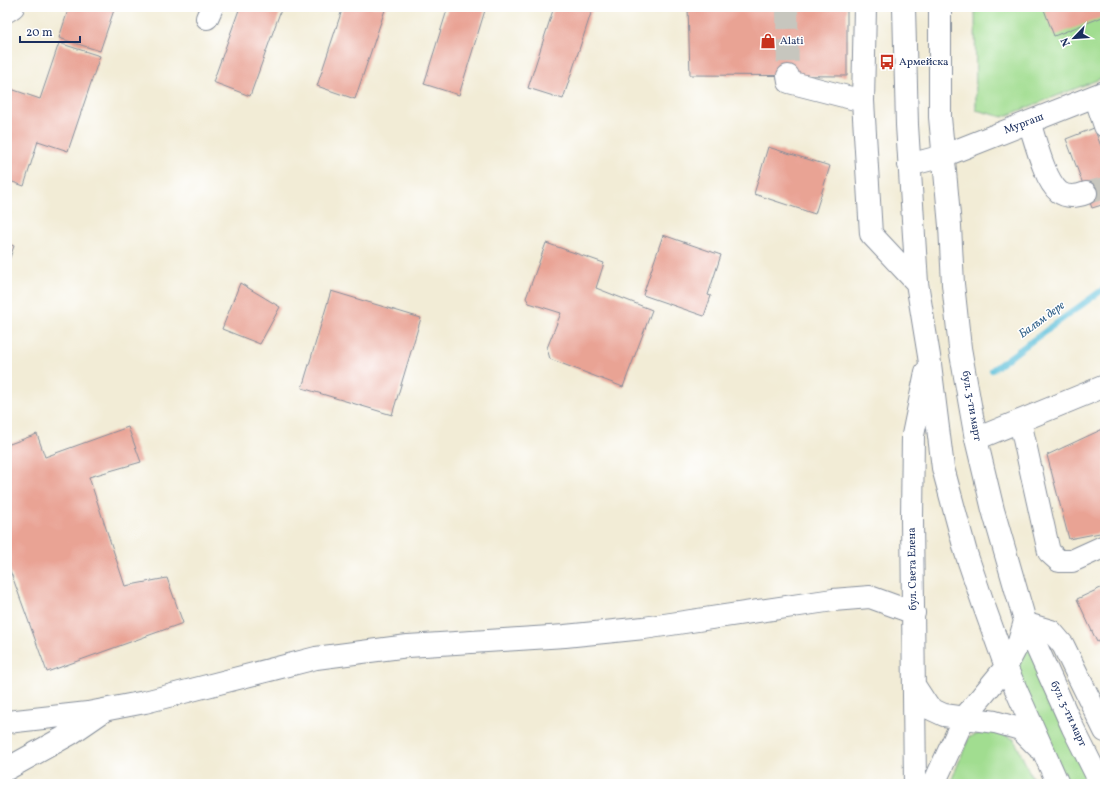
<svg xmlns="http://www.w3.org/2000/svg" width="1112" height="791" viewBox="0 0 1112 791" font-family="Vollkorn,serif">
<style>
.green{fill:#a1dd90;stroke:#5e8677}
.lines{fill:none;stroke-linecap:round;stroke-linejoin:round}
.stream{stroke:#5bbfd9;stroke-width:6}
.building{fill:#e9a394}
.minor-tunnel{stroke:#c7c6be;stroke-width:22;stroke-dasharray:22 11;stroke-linecap:butt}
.minor-casing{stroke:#868e9a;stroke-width:24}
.minor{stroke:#fff;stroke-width:22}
.labels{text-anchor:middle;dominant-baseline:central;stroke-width:3;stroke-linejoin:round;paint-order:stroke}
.poi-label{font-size:11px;fill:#1b2f5e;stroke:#fff;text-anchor:start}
.street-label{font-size:11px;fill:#1b2f5e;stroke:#fff}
.water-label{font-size:12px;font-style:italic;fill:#316189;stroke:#fff}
</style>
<rect width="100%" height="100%" fill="#fff"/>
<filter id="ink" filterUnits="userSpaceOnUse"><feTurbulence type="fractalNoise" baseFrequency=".025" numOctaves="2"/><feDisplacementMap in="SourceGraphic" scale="8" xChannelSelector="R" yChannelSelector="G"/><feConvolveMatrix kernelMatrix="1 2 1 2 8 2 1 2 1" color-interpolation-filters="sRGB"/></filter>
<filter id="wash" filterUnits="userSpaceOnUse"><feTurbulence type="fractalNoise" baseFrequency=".012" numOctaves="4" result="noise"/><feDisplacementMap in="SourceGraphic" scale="16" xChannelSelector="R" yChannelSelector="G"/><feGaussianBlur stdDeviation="0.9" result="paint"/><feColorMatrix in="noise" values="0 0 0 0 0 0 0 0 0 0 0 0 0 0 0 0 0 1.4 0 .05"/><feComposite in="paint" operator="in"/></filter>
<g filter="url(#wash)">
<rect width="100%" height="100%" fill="#f2ecd6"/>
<!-- green -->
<path class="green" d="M975,7h130v70l-102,40 -27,-7z
M1026,619l78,165h-44l-54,-117z
M991,730l23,9 21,45h-85l19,-47z"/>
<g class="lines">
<!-- stream -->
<path class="stream" d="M992,370l113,-82"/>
</g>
<g id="blocks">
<!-- building -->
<path class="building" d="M69,7h46l-15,44 -41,-13z
M240,7h42l-32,89 -37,-14z
M343,7h43l-31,92 -38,-13z
M448,7h38l-27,88 -35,-11z
M554,7h39l-30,92 -35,-11z
M688,7h159v69l-157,-1z
M1043,7h62v9l-51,20z
M59,43l41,13 -32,95 -30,-10 -14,45 -17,-6v-78l4,-13 29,10z
M1094,128l7,18 4,-1v59l-13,4 -26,-69z
M768,147l62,19 -15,48 -61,-20z
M663,235l58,20 -13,40 3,1 -7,20 -61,-21z
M7,243l7,3 -7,20z
M546,243l58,20 -8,25 56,22 -29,77 -73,-28 -3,-11 14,-35 -32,-10 -3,-5z
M240,283l40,24 -20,37 -38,-15z
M331,291l90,27 -29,97 -90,-27z
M128,427l13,35 -52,15 36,109 42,-8 16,45 -136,49 -40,-110v-117l30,-11 8,23z
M1105,428v104l-36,7 -22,-84z
M1105,586v52l-8,4 -20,-43z"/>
</g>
</g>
<g filter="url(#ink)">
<use href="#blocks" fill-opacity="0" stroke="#868e9a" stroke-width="1"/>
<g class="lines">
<!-- minor-tunnel -->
<path class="minor-tunnel" d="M787,7l1,69
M1086,193l19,-5"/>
<defs>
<path id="minor" d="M865,7l-2,94 8,133 46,49
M904,7l3,118 10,158 12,73 14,112 23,85 18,53 22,61 52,117
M940,7v110l10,109 3,58 7,64 16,91 17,71 32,111 48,107 28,56
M7,11l6,-4
M207,18l5,-11
M788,76l1,6 74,19
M1095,96l10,30
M1029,122c7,20 15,57 30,70 8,6 19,4 27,1
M909,165l34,-9 162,-64
M1020,421l29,131 10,9h13l33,-15
M976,439l129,-53
M1027,624l24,7 12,14 42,86
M914,685l15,23 15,7 51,7 25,7 18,18
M7,722l81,-9 57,-11 171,-44 92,-12 157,-10 79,-8 189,-28 37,-3 44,16
M7,769l63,-35 32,-22
M915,784l-3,-266 1,-83 13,-63
M936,784v-5l28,-61 42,-51 13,-25 6,-21"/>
</defs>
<!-- minor casing -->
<use href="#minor" class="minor-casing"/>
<!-- minor -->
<use href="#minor" class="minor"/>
</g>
</g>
<!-- icons -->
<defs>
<symbol id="shop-bare" viewBox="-9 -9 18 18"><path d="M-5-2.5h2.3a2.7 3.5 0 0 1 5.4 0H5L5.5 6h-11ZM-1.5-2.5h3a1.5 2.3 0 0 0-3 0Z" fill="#c8321e" stroke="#fff" stroke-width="2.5" paint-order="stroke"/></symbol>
<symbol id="bus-bare" viewBox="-9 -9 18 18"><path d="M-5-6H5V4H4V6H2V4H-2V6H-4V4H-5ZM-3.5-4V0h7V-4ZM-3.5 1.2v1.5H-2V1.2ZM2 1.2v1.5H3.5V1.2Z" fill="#c8321e" stroke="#fff" stroke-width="2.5" paint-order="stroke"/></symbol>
</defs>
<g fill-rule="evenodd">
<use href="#shop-bare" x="757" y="30" width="22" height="22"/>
<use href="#bus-bare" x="876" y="51" width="22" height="22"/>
</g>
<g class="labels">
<!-- poi labels -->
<g class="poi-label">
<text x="780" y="41">Alati</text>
<text x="899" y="62">Армейска</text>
</g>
<!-- street labels -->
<g class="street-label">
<text transform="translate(1024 124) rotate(-21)">Мургаш</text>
<text transform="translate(971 406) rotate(80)">бул. 3-ти март</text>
<text transform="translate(913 569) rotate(-91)">бул. Света Елена</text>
<text transform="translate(1068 714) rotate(65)">бул. 3-ти март</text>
</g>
<!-- water labels -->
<g class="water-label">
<text transform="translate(1042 320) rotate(-36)">Балъм дере</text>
</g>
</g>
<!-- margin -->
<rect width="1112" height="791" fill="none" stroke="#fff" stroke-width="24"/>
<!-- north arrow -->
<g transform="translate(1074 38) rotate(245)" stroke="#ffffff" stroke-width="3" paint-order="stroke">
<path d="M0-3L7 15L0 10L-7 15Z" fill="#1b2f5e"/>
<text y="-6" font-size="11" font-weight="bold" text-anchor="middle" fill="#1b2f5e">N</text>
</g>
<!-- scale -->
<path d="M20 36v6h60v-6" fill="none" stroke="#1b2f5e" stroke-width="2"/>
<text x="26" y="36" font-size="12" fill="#1b2f5e" stroke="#ffffff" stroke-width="3" paint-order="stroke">20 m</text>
</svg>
